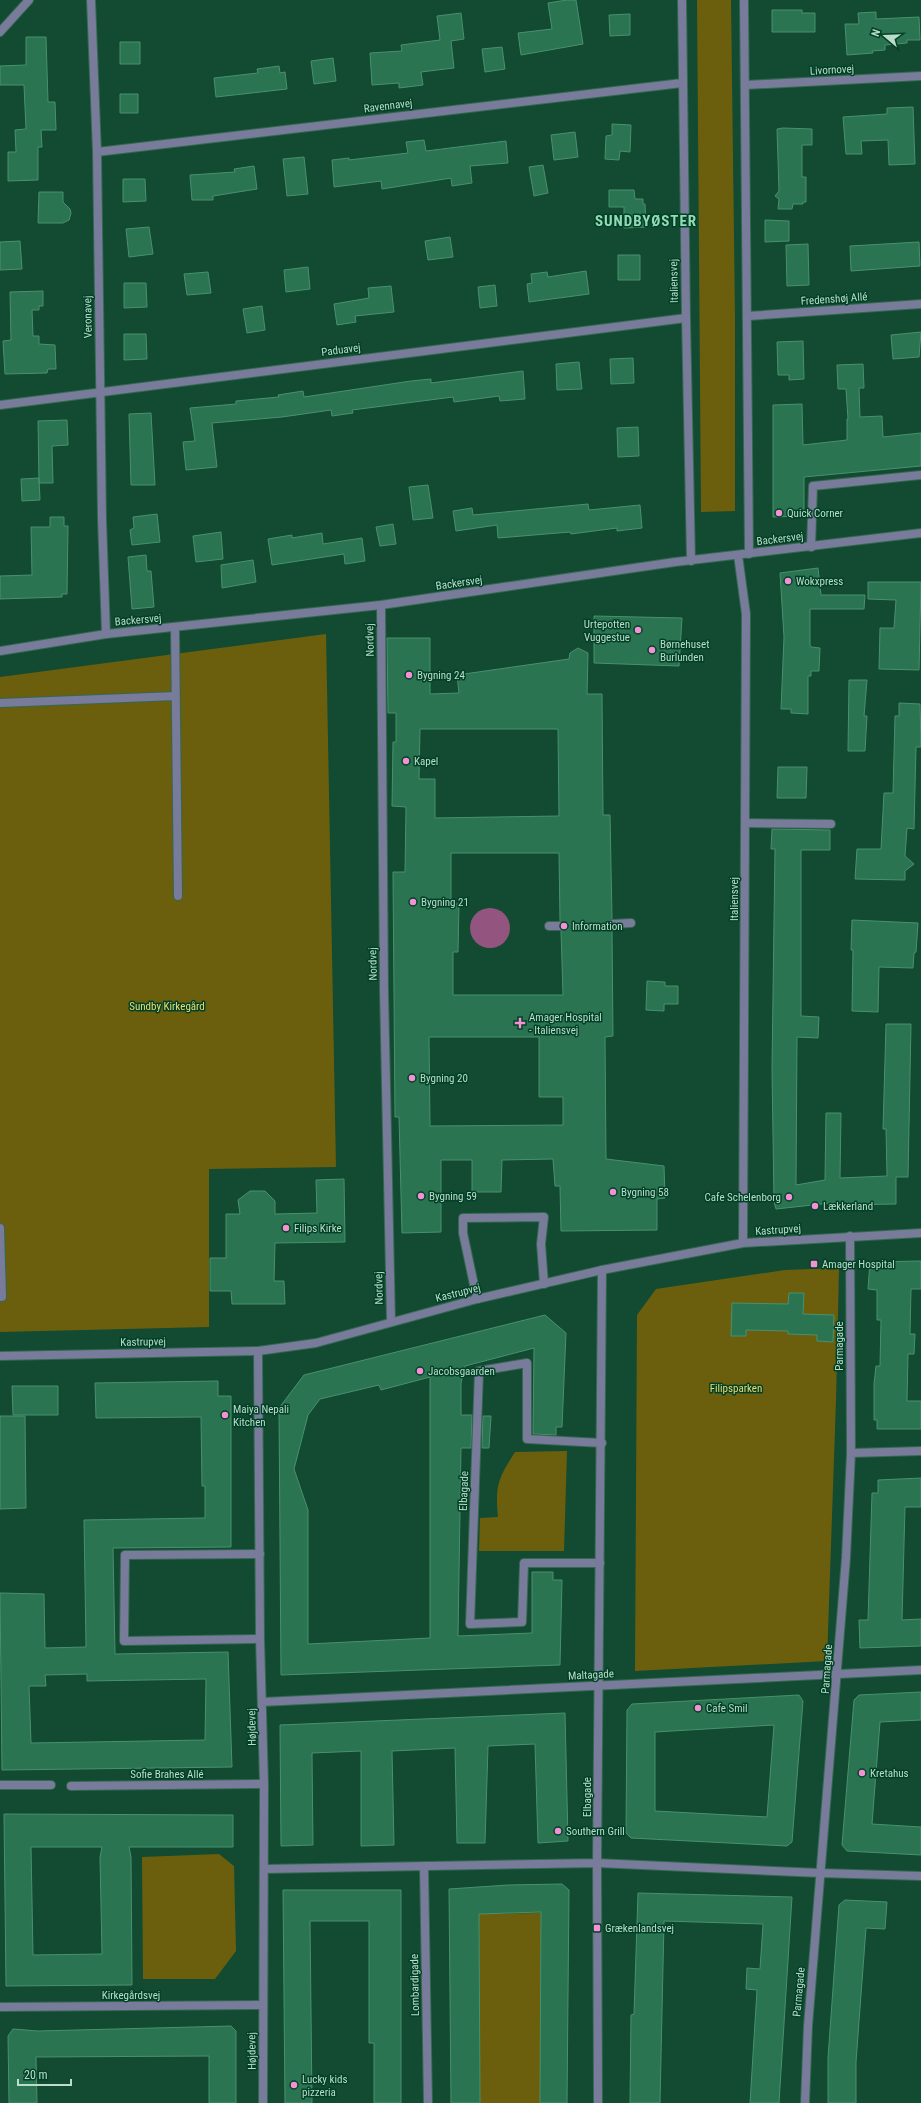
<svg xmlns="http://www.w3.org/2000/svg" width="921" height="2103" viewBox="0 0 921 2103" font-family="'Roboto Condensed',sans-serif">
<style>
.green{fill:#6b5f0d}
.water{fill:#93557f}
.building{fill:#2a7452;stroke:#49916d;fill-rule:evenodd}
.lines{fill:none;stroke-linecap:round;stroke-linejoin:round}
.service-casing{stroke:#346850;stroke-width:10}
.minor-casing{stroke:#346850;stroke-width:10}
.tertiary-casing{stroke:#346850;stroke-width:10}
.service{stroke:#787b99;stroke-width:8}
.minor{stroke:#787b99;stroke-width:8}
.tertiary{stroke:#787b99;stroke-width:8}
.poi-dot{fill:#f491d4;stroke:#024028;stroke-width:1.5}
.labels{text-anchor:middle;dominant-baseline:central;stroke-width:3;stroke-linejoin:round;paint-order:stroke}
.street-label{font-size:11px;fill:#baddc9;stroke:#024028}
.poi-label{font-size:11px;fill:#baddc9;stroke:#024028;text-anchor:start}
.park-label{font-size:11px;fill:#eddb6f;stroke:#024028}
.district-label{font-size:15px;font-weight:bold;letter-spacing:1px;fill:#93dbb4;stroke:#024028}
</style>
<rect width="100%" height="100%" fill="#124b32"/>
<!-- green -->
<path class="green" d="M697,0h34l4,318v193l-34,1z
M326,634l10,533 -127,2v158l-209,5v-655z
M839,1268l-3,132 -9,261 -192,10 2,-356 19,-26 129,-19z
M567,1451l-3,100h-85l1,-33 18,-1c-3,-32 0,-38 17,-65z
M219,1854l15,12 2,85 -21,28h-72l-1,-122z
M541,1913l-1,190h-60l-1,-189z"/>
<!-- water -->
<path class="water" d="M470 928a20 20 0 1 1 40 0a20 20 0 1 1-40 0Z"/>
<!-- building -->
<path class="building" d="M567,0h9l7,44 -62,11 -3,-22 34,-4 -4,-26z
M772,10h30v3h13v19h-43z
M876,12v7l43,-2 1,23h-13v3l-22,2v5l-13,1 1,2 -26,2 -2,-31h14l-1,-11z
M461,13l3,26 -13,2 3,27 -33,4 2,13 -24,3v-5l-27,2 -2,-32 32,-2 -1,-6 39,-5 -3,-24z
M630,14v21l-20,1 -1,-21z
M26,37h20l2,65h7l1,28h-15l1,17h-4v33l-30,1v-29h8l-1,-22 11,-1 -2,-44h-24v-19l26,-1z
M120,42h20v22h-20z
M502,47l3,22 -20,3 -3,-23z
M333,58l3,23 -22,3 -3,-23z
M279,66l1,7 5,-1 2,17 -71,8 -2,-19 44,-5 -1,-4z
M120,94h18v19h-18z
M913,107l2,57 -26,1 -1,-25 -27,1 1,13h-16l-3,-37 44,-3v-6z
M612,124l19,1 -1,27 -10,-1 -1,9 -14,-1 1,-23 6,-1z
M783,128l29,1v16h-10v32h4v25h-3v2h-10l-1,5h-14l1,-10 -4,-3 4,-5 -2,-62z
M575,132l3,25 -24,3 -3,-25z
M424,140l2,11 80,-10 2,22 -38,3 2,17 -20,3 -1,-8 -69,11 -1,-8 -47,6 -2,-27 17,-2v2l59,-7 -2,-11z
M304,157l4,37 -21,2 -4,-37z
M543,165l5,28 -14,3 -5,-29z
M254,166l3,23 -44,7v4h-21l-2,-25 45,-3 -1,-3z
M123,179h22l1,22 -23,1z
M609,190h25l1,9h8v5h2l1,23 -22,1v-21h-15z
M39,192h24v10l7,7 1,4 -2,7 -6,3h-25z
M765,220l24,1v20l-24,1z
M149,227l4,27 -24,3 -3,-28z
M450,237l3,20 -25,3 -3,-19z
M20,241l2,28 -22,1v-28z
M919,242l1,24 -69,5 -1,-25z
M808,244l1,41 -22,1 -1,-41z
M618,255h22v25h-22z
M308,267l2,22 -24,3 -2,-22z
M586,271l3,23 -60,8 -2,-18 5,-1 -1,-9 16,-2 1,5z
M208,272l3,21 -24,2 -3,-21z
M124,283h22l1,24 -23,1z
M495,285l2,21 -17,2 -2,-21z
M391,286l3,26 -39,4 1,6 -19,3 -3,-21 35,-6 -1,-10z
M43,291v15h-4v4h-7l1,26h6v8l16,1 1,24h-8l-1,4 -42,1 -2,-33 8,-1 -1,-48z
M262,306l3,24 -18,3 -4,-24z
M921,332l-2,25 -26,2 -2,-24z
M124,334h22l1,25 -23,1z
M803,341l1,38 -15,1v-5h-11l-1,-33z
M633,358l1,25 -23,1 -1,-25z
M579,362l3,27 -25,1 -1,-26z
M863,364l1,24h-5l1,29 22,-1 1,21 38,-4v33l-117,11v39l-31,1v-112l29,-1 1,41 44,-5v-21h1l-2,-30h-8l-1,-24z
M523,371l2,28 -25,2 -1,-5 -45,6 -1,-5 -101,13 1,3 -21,3 -1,-6 -49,7 -70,6 5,44 -31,3 -3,-28 12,-1 -5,-33 46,-4v-3l43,-4 -1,-2 25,-4 1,6 107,-16 20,-2v4z
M151,413l4,72h-24l-2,-71z
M67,420l1,25 -16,1 1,37h-14l-1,-62z
M638,427l1,29 -21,1 -1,-29z
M39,478l1,22 -18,1 -1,-22z
M428,485l5,33 -20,2 -4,-33z
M588,504l1,6 51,-5 2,23 -25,3v-3l-46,6 -1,-2 -72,6 -1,-13 -41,6 -3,-20 19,-3 1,7z
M157,514l3,28 -28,3 -2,-15 4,-2 -1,-11z
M50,517h14v9h4l-1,68h-5v3l-62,2v-23l32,-1 -1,-48h19z
M393,524l3,20 -16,2 -4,-19z
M221,532l2,27 -27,3 -3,-26z
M322,533l1,11 39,-6 3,23 -20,3 -1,-10 -72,11 -4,-26 24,-4v3z
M146,555l1,16h4l3,36 -22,2 -4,-52z
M253,560l3,22 -34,6 -1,-23z
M818,568l3,27h44l-1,14h-54v36l1,2 9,1 -1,23h-8v5h-3v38l-17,-1v-4h-10l3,-72 -4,-64z
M868,582h53l-2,88 -40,-1 1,-41h14l2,-28 -28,-1z
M594,616l88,2 -3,48 -85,-3z
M387,638h43v56l29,-1 -2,-18 112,-16 1,-6 8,-5 10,5 -1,41h15l1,121h7l2,104 -5,5 1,3 4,2 1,107 -8,1 1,122 58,7 1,32 -8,1v31l-96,1 -1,-45h-5l-2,-27 -51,1 -1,32h-29v-32h-31v72l-39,1 -3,-116h-4l-2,-245h12l1,-65 -14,-1 1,-64h3v-29h-8zM420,729h138l1,87 -124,2v-39h-16zM451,853h108l1,68 5,5v3l-4,2 2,64h-110v-43h5l1,-48h-8zM429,1037h110v60h24v28l-133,1z
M849,680h18l-3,36h3l-2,35h-17z
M899,703l21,1 1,43h-5l-2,82 -7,-1 -2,28 9,8 -9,7v9l-50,-1 2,-30h24l3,-56h9l2,-77h4z
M778,767h29l-1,31h-29z
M772,829l58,1v20h-29v166l18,1 -1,21 -21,-1 -1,148 29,-5 1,-67h15l-1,65 47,-2 -1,-47h-3l3,-105h25l-3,153h-12v27l-56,1v-3l-64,7 -2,-7 -2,-133 3,-220h-4z
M852,920l66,3 -2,29 -2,1 -1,15 -34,-1 -1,45 -26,-1 1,-61h-2z
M647,981l18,1v4h13v18h-14v7l-18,-1z
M344,1179l1,63 -70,1 -1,38h10l1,23h-53l-1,-13h-21v-33h16v-44h14l-2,-14 12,-9h15l10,10v13l42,-1 -1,-33z
M921,1261v28h-10l-1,45h5l-1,20h-6l-1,47h14v28h-44v-9h-3v-36l2,-18h4l1,-46h-4v-30l-9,-1 2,-27z
M789,1293h15l-1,21 31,1 -1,27 -16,-1v-6l-29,-1v-3l-42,-1v6h-15l1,-33 56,1z
M545,1315l21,18 -4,94h-6v8l-23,-1 1,-86 -69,18 -4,17v32h11l-1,33h-10l-3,188 74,-3v-61h21v8h9l-2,85 -279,10 -2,-267 25,-33zM430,1377v261l-122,6v-134l-14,-41 14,-54 12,-16 59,-14 2,5z
M218,1381v15h13v151l-118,1 2,106 113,-2 4,115 -230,3 -2,-177 44,1 1,54 41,-1 -2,-127 121,-2v-32h-3l-1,-69 -105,1 -1,-35zM87,1674v7l119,-2 -1,61 -174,3 -2,-57h17l-1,-11z
M12,1386h46v29h-45z
M0,1416h25l1,92 -26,1z
M483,1416h8l-2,32h-7z
M921,1478v29h-16l-3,113 19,-1v27l-61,2 -1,-28h9l4,-127h6v-13z
M921,1692v28l-41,2 -8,102 49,3v28l-74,-4 -5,-6 12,-145 5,-5z
M799,1695l4,6 -11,141 -5,4 -156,-8 -5,-5 1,-123 5,-6zM774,1725l-7,92 -112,-6v-79z
M565,1713l3,128 -30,2 -3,-99 -47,2 -3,97h-28l-2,-95 -63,3 2,94 -33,1v-95l-49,2 1,92 -32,1 -1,-121z
M4,1814l229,1v32h-104l2,10 1,128 -126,1zM31,1847h71l-2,10 2,97 -69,1z
M562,1884l7,6 -2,213h-27l1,-191 -62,2 1,189h-29l-2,-214 59,-4z
M283,1890h118v213h-27v-60h-5v-122h-59l2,182h-27z
M638,1893l154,4 -13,206h-29l7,-113 -11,-1 1,-21 13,1 3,-45 -99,-3 -4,182h-30l1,-88 3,-1z
M845,1900l42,2 -2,27 -19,-1 -10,134v41h-28v-45l11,-153z
M231,2026l5,5v72h-27v-47l-173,1 1,46h-28l-1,-67 5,-7 25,2z"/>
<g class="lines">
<defs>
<path id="service" d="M811,547l2,-61 108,-11
M381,605l3,386 7,331
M175,628l3,268
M0,703l176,-7
M745,823l86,1
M612,924l19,-1
M549,926h11
M0,1228l2,69h-2
M477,1299l-14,-66v-15l81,-1 -3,27 3,40
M600,1563h-76l-2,59 -52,2 9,-253 48,-8v76l75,4
M260,1639l-136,2 1,-86 135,-1"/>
<path id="minor" d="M91,0l6,152 5,367 4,115
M0,32l29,-32
M745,85l176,-9
M97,152l585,-69
M748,316l173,-12
M0,405l686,-87
M258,1351l2,288 4,145 -1,319
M851,1453l70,-2
M262,1702l659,-32
M0,1785h51
M71,1786l193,-2
M424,1866l4,237
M264,1869l333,-6 223,10 101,3
M0,2007l262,-2
M598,2103l-1,-240 5,-593
M805,2103l3,-77 38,-468 5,-105 -1,-217"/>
<path id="tertiary" d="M682,0l4,318 5,243
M744,0l5,554
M738,555l8,59 -3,629
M0,651l106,-17 275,-29 294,-43 246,-29
M0,1356l258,-5 58,-8 161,-44 125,-29 141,-27 178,-10"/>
</defs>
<!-- service casing -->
<use href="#service" class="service-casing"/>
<!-- minor casing -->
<use href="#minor" class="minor-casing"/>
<!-- tertiary casing -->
<use href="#tertiary" class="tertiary-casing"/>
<!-- service -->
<use href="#service" class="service"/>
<!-- minor -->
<use href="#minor" class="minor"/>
<!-- tertiary -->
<use href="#tertiary" class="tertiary"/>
</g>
<!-- markers -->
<g class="poi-dot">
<circle cx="779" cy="513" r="4"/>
<circle cx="788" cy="581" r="4"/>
<circle cx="638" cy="630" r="4"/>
<circle cx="652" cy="650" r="4"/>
<circle cx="409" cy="675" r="4"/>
<circle cx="406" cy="761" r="4"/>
<circle cx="413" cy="902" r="4"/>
<circle cx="564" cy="926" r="4"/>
<path d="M518 1017h4v4h4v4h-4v4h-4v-4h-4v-4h4z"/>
<circle cx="412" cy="1078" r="4"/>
<circle cx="613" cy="1192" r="4"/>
<circle cx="421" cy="1196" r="4"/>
<circle cx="789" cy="1197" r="4"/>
<circle cx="815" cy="1206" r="4"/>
<circle cx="286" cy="1228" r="4"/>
<rect x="810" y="1260" width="8" height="8" rx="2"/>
<circle cx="420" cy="1371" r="4"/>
<circle cx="225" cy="1415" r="4"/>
<circle cx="698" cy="1708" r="4"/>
<circle cx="862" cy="1773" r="4"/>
<circle cx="558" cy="1831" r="4"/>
<rect x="593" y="1924" width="8" height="8" rx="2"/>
<circle cx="294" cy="2085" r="4"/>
</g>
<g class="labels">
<!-- street labels -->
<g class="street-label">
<text transform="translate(832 70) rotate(-3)">Livornovej</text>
<text transform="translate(388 106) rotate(-7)">Ravennavej</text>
<text transform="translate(674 281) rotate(-91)">Italiensvej</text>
<text transform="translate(834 299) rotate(-4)">Fredenshøj Allé</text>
<text transform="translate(88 317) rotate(-91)">Veronavej</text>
<text transform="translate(341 350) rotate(-7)">Paduavej</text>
<text transform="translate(780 539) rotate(-7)">Backersvej</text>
<text transform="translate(459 583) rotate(-8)">Backersvej</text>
<text transform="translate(138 620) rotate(-5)">Backersvej</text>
<text transform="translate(370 640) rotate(-91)">Nordvej</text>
<text transform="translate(734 899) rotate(-90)">Italiensvej</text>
<text transform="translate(373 964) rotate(-91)">Nordvej</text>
<text transform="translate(778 1230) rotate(-4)">Kastrupvej</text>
<text transform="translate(379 1288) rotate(-91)">Nordvej</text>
<text transform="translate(458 1293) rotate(-14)">Kastrupvej</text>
<text transform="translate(143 1342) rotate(-1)">Kastrupvej</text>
<text transform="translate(839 1346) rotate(-90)">Parmagade</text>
<text transform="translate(464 1491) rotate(-88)">Elbagade</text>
<text transform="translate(827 1669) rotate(-86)">Parmagade</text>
<text transform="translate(591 1675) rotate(-3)">Maltagade</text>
<text transform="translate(252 1727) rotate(-91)">Højdevej</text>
<text x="167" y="1774">Sofie Brahes Allé</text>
<text transform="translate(587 1797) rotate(-90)">Elbagade</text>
<text transform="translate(415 1985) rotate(-91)">Lombardigade</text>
<text transform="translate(799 1992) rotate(-85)">Parmagade</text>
<text x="131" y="1995">Kirkegårdsvej</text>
<text transform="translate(252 2051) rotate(-91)">Højdevej</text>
</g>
<!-- poi labels -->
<g class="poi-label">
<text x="787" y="513">Quick Corner</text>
<text x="796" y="581">Wokxpress</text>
<text x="630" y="624" text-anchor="end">Urtepotten<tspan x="630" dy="13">Vuggestue</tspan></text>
<text x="660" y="644">Børnehuset<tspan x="660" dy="13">Burlunden</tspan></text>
<text x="417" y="675">Bygning 24</text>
<text x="414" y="761">Kapel</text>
<text x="421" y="902">Bygning 21</text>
<text x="572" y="926">Information</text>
<text x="529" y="1017">Amager Hospital<tspan x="529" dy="13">- Italiensvej</tspan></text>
<text x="420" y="1078">Bygning 20</text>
<text x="621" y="1192">Bygning 58</text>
<text x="429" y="1196">Bygning 59</text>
<text x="781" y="1197" text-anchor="end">Cafe Schelenborg</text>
<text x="823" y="1206">Lækkerland</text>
<text x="294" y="1228">Filips Kirke</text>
<text x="822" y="1264">Amager Hospital</text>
<text x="428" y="1371">Jacobsgaarden</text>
<text x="233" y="1409">Maiya Nepali<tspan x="233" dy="13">Kitchen</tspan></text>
<text x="706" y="1708">Cafe Smil</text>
<text x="870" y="1773">Kretahus</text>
<text x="566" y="1831">Southern Grill</text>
<text x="605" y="1928">Grækenlandsvej</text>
<text x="302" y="2079">Lucky kids<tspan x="302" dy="13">pizzeria</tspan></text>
</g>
<!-- park labels -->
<g class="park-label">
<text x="167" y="1006">Sundby Kirkegård</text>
<text x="736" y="1388">Filipsparken</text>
</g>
<!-- district labels -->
<g class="district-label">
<text x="646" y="221">SUNDBYØSTER</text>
</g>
</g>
<!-- north arrow -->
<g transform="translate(885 36) rotate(289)" stroke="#024028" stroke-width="3" paint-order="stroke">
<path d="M0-3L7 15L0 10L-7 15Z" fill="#baddc9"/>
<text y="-6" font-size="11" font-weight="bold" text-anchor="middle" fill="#baddc9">N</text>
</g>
<!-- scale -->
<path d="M18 2079v6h53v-6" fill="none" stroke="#baddc9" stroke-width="2"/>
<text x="24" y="2079" font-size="12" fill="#baddc9" stroke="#024028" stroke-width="3" paint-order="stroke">20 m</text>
</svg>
